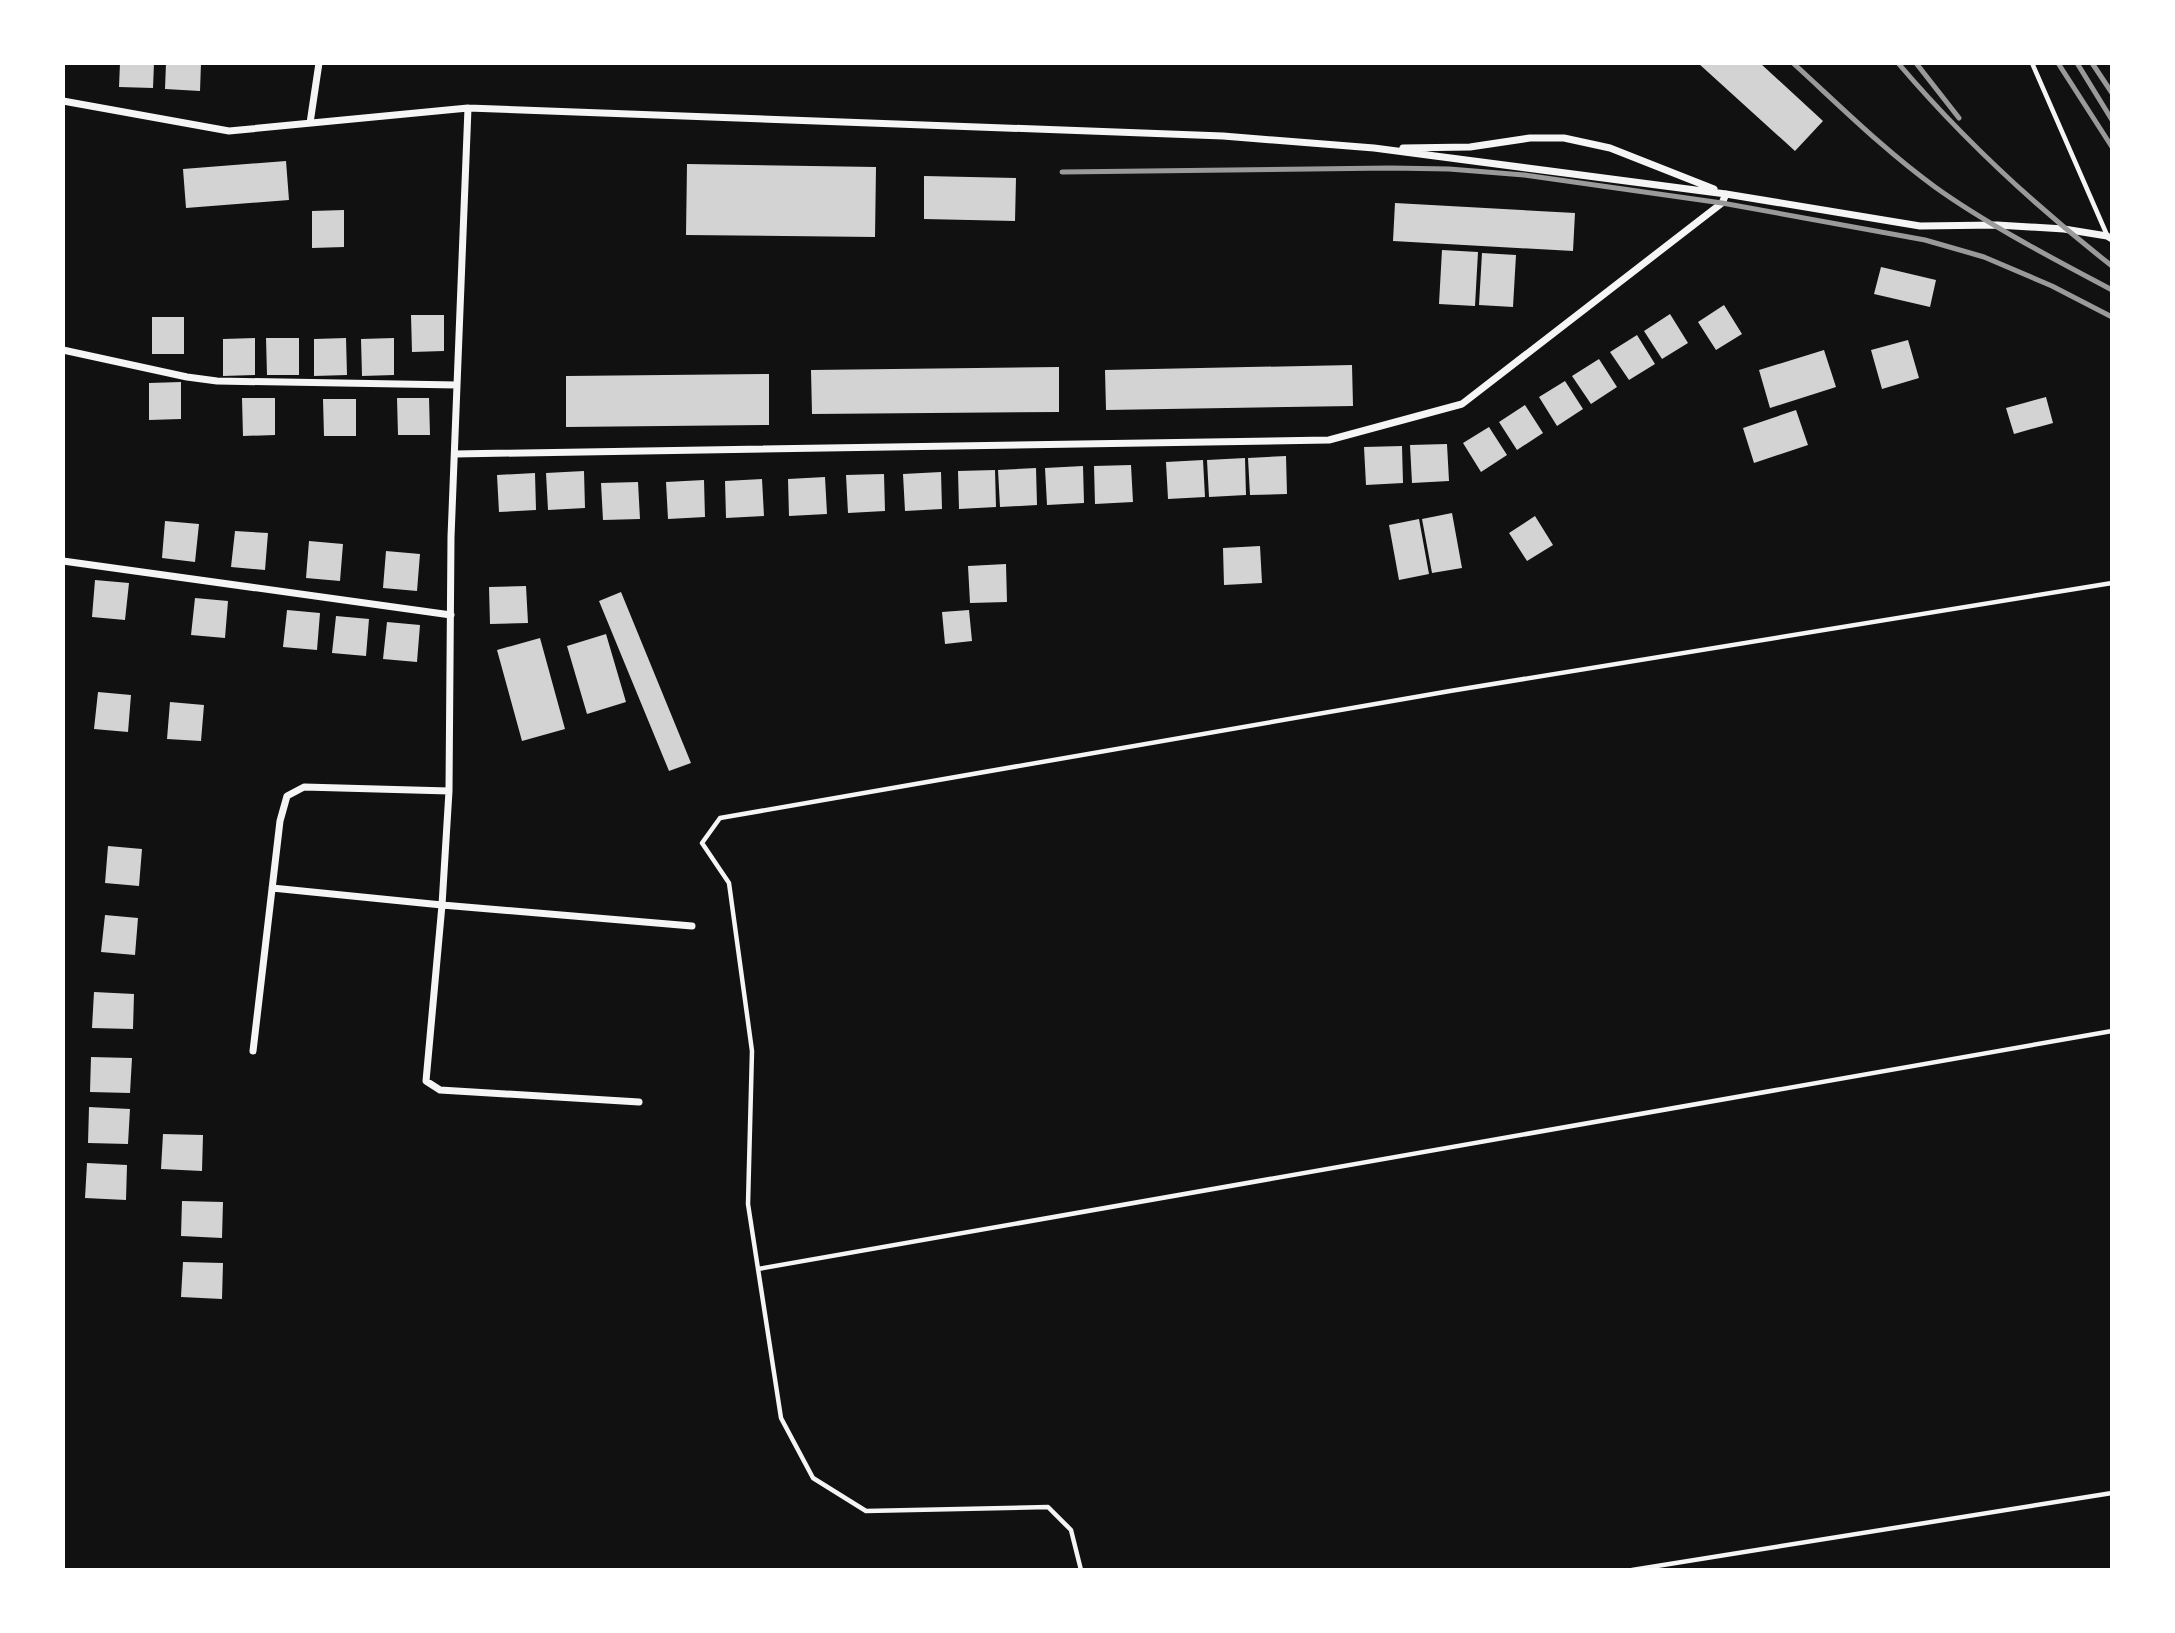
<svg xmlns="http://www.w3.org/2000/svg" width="2175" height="1633" viewBox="0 0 2175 1633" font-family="Overpass,sans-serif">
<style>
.building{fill:#d3d3d3}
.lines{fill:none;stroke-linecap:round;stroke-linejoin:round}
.service{stroke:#f5f5f5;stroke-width:4.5}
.minor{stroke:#f5f5f5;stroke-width:7}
.rail{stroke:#9a9a9a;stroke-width:5}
</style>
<rect width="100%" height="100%" fill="#111"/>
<!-- building -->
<path class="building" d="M120,63h34l-1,25 -34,-1z
M166,63h35l-1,28 -35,-2z
M1698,63h62l63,58 -28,30z
M286,161l3,39 -103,8 -3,-39z
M687,164l189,3 -1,70 -189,-2z
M924,176l92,2 -1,43 -91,-2z
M1395,203l180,10 -2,38 -180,-10z
M344,210v37l-32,1v-37z
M1442,250l36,2 -3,54 -36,-2z
M1482,253l34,2 -3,52 -34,-2z
M1881,267l55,13 -6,27 -56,-13z
M1724,305l18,29 -26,16 -18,-28z
M1670,314l18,29 -26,16 -18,-28z
M411,315h33v36l-32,1z
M152,317h32v37h-32z
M1637,335l18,29 -26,16 -19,-28z
M255,338v37l-32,1v-37z
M266,338h33v37h-32z
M346,338l1,37 -33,1v-37z
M394,338v37l-32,1 -1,-37z
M1908,340l11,38 -37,11 -11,-39z
M1824,350l12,37 -66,21 -11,-38z
M1599,359l18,28 -26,17 -19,-28z
M1352,365l1,41 -247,4 -1,-40z
M1059,367v45l-247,2 -1,-44z
M769,374v51l-203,2v-51z
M1565,381l18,28 -26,17 -18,-29z
M181,382v37l-32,1v-37z
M2046,397l7,26 -39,11 -8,-26z
M242,398h33v37l-32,1z
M397,398h32l1,37h-32z
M323,399h33v37h-32z
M1525,405l18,28 -26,17 -18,-28z
M1796,410l12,35 -54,18 -11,-35z
M1489,427l18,28 -26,17 -18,-29z
M1447,444l2,37 -37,2 -2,-38z
M1402,446l1,37 -37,2 -2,-38z
M1286,456l1,38 -37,1 -2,-37z
M1245,458l1,37 -37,2 -2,-37z
M1203,460l2,37 -37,2 -2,-37z
M1131,465l2,37 -38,2 -1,-38z
M1083,466l1,37 -37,2 -2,-37z
M1036,468l1,37 -37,2 -2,-37z
M995,470l1,37 -37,2 -1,-38z
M584,471l1,37 -37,2 -2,-37z
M941,472l1,37 -37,2 -2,-37z
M535,473l1,37 -37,2 -2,-37z
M884,474l1,37 -37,2 -2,-38z
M825,477l2,37 -38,2 -1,-37z
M762,479l2,37 -38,2 -1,-37z
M704,480l1,37 -37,2 -2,-37z
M638,482l2,37 -37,1 -2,-37z
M1452,513l10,55 -30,5 -10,-54z
M1535,516l18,29 -26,16 -18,-28z
M1419,519l10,55 -30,6 -10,-55z
M165,521l34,3 -4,38 -33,-4z
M235,531l33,2 -3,37 -34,-3z
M309,541l34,3 -3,37 -34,-3z
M1260,546l2,37 -38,2 -1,-37z
M386,551l34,3 -3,37 -34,-3z
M1006,564l1,38 -37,1 -2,-37z
M95,580l34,3 -4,37 -33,-3z
M526,586l2,37 -38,1 -1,-37z
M621,592l70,171 -22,8 -70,-170z
M195,598l33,3 -3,37 -34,-3z
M287,610l33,3 -3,37 -34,-3z
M969,610l3,31 -27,3 -3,-32z
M336,616l33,3 -3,37 -34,-3z
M387,622l33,3 -3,37 -34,-3z
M606,634l20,68 -39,12 -20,-68z
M540,638l25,91 -43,12 -25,-91z
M98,692l33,3 -3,37 -34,-3z
M170,702l34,3 -3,36 -34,-2z
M108,846l34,3 -3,37 -34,-3z
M105,915l33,3 -3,37 -34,-3z
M94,992l40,2 -1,35 -41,-1z
M91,1057l41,1 -2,35 -40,-1z
M89,1107l41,2 -2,35 -40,-1z
M163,1134l40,1 -1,36 -41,-2z
M87,1163l40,2 -1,35 -41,-2z
M182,1201l41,1 -1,36 -41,-2z
M183,1262l40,1 -1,36 -41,-2z"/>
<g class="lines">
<!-- service -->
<path class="service" d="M2032,63l75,172
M2112,63v1
M758,1269l1354,-238
M1081,1570l-10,-40 -23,-23 -182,4 -53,-33 -32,-60 -33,-214 4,-153 -23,-168 -27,-40 18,-25 730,-127 662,-108
M1632,1570l480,-77"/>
<!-- minor -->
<path class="minor" d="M63,101l166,30 239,-23 755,28 151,12 352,46 194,32 77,-1 67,4 43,7 5,3
M310,123l9,-60
M1403,148l67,-1 60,-9h34l46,10 104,41
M63,350l124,27 30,4 240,4
M455,454l874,-14 133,-36 260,-201 4,-9
M63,561l388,54
M449,791l-7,114 250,21
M272,888l170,17 -16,176 14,9 199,12
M253,1051l27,-230 7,-25 17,-9 145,4 2,-254 17,-429"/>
<!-- rail -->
<path class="rail" d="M1793,63c46,42 91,87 142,124 53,38 119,72 177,103
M1898,63c63,74 137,143 214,203
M1916,63l43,55
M2058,63l54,84
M2077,63l35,57
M2092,63l20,30
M1062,172l328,-4 59,1 75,6 198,28 203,37 59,17 68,29 60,31"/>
</g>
<!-- border -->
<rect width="2175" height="1633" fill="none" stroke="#ffffff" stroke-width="130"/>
</svg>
